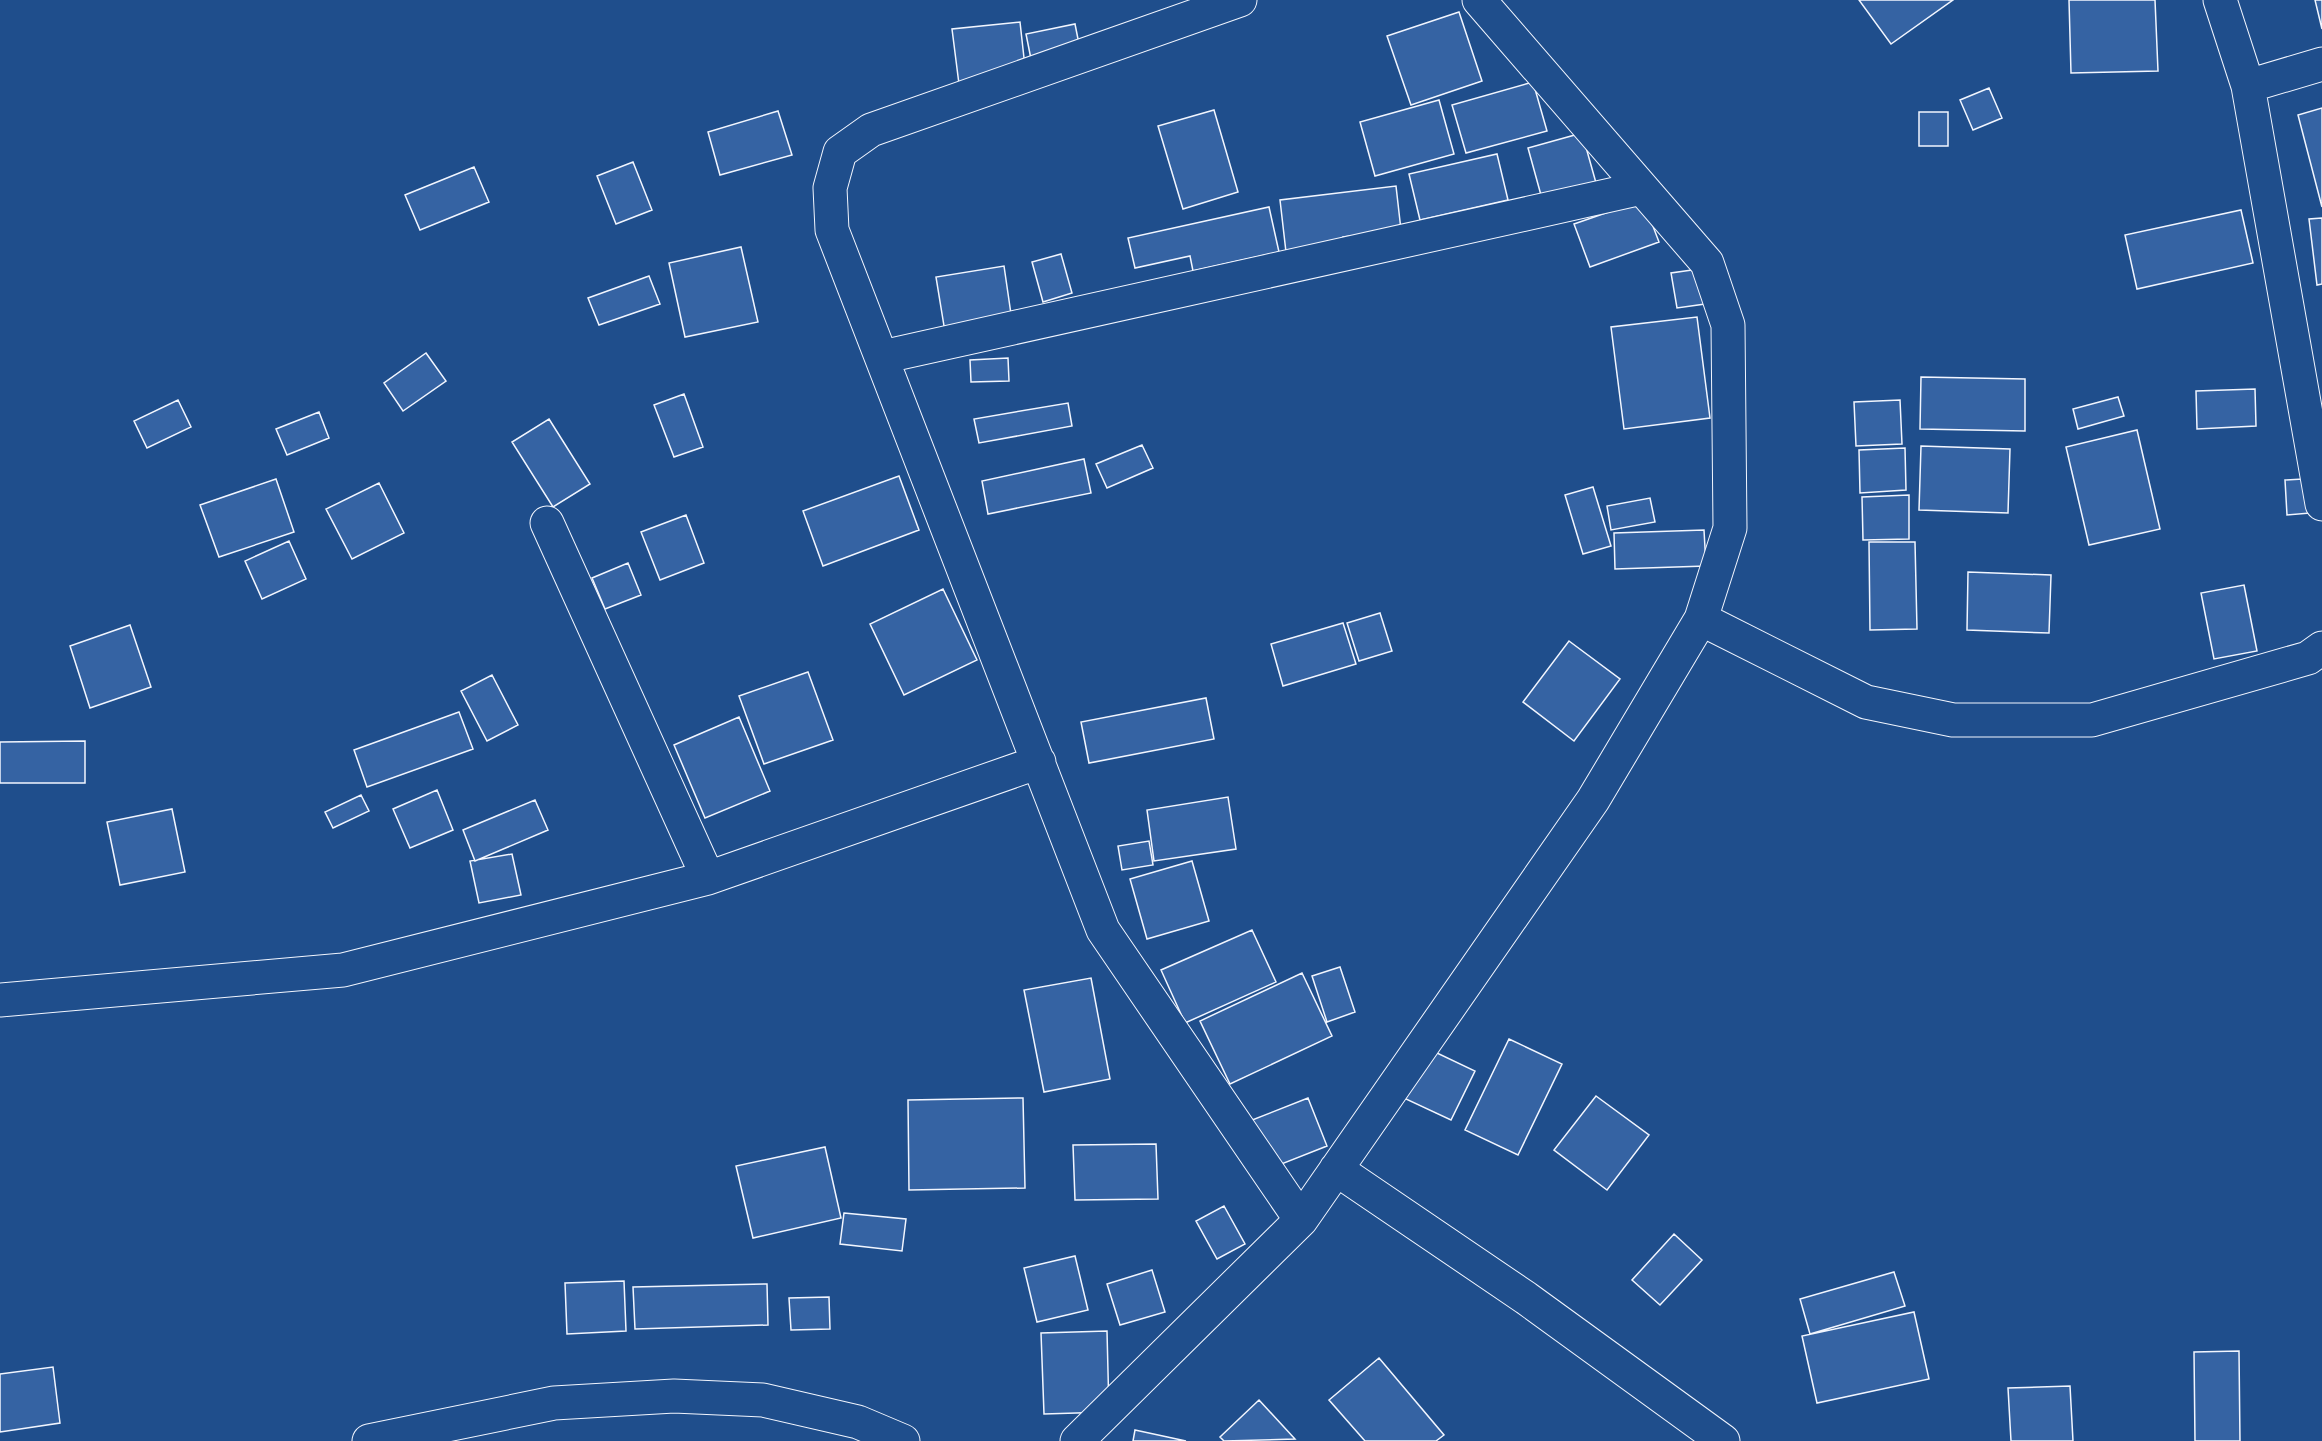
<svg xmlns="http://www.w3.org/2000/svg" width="2322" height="1441" viewBox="0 0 2322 1441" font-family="'Work Sans',sans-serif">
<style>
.building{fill:#3563a3;stroke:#f2f6ff;stroke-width:1.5}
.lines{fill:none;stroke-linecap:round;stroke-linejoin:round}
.minor-casing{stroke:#f2f6ff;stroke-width:35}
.tertiary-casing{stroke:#f2f6ff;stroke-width:35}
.minor{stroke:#1f4e8c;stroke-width:33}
.tertiary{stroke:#1f4e8c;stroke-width:33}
</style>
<rect width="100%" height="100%" fill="#1f4e8c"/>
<!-- building -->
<path class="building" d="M1859,0h94l-62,44z
M2069,0h86l3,71 -87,2z
M2315,0h7v29z
M1459,12l23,69 -71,24 -24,-69z
M1020,22l7,63 -67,7 -8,-63z
M1075,24l9,45 -49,10 -9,-45z
M1533,82l14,49 -81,22 -14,-48z
M1989,88l13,30 -29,12 -13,-30z
M1439,100l15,54 -79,22 -15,-54z
M2322,108v99l-24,-92z
M1214,110l24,82 -55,17 -25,-83z
M778,111l14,44 -72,20 -12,-43z
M1919,112h29v34h-29z
M1582,133l16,57 -54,16 -16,-58z
M1497,154l11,46 -88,20 -11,-46z
M633,162l19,48 -36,14 -19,-48z
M474,167l15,35 -69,28 -15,-35z
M1396,186l5,44 -58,7 2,9 -59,6 -6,-52z
M1643,200l16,42 -69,25 -16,-43z
M1269,207l10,45 -86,19 -3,-15 -55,12 -7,-30z
M2241,210l12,53 -116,26 -12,-54z
M2322,218v66l-5,1 -8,-66z
M741,247l17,75 -73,15 -16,-74z
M1061,254l11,39 -29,9 -11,-40z
M1004,266l8,55 -67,11 -9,-55z
M1706,268l6,35 -35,5 -6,-35z
M649,276l11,28 -61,21 -11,-27z
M1697,317l13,101 -86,11 -13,-102z
M426,353l20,28 -43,30 -19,-28z
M1008,358l1,23 -38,1 -1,-22z
M1921,377l104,2v52l-105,-2z
M2255,389l1,37 -59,3 -1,-38z
M684,394l19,53 -29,10 -20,-52z
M2118,397l6,19 -46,13 -5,-20z
M178,400l13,27 -44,21 -13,-27z
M1900,400l2,44 -46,2 -2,-44z
M1068,403l4,23 -93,17 -5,-24z
M319,412l10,26 -42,17 -11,-26z
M549,419l41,65 -37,23 -41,-65z
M2137,430l23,99 -71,16 -23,-98z
M1142,445l11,23 -46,20 -11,-24z
M1921,446l89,3 -2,64 -89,-3z
M1905,448l1,42 -46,3 -1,-43z
M1084,459l7,34 -103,21 -6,-33z
M899,476l20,54 -96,36 -20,-55z
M2320,478l2,34 -35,3 -2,-35z
M276,479l18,53 -75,25 -19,-52z
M379,483l25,50 -52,26 -26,-50z
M1593,487l18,59 -28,8 -18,-59z
M1909,495v44l-46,1 -1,-43z
M1650,498l5,24 -44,8 -4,-24z
M686,515l18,48 -44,17 -19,-48z
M1704,530l2,36 -91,3 -1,-36z
M289,541l17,38 -44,20 -17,-38z
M1869,542h46l2,87 -47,1z
M628,563l13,32 -36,14 -13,-31z
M1968,572l83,3 -2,58 -82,-3z
M2244,585l13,66 -43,8 -13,-66z
M943,589l34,71 -73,35 -34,-71z
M1380,613l12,38 -33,10 -12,-38z
M1343,623l13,41 -73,22 -12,-42z
M130,625l21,62 -61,21 -20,-62z
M1569,641l51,38 -46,62 -51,-39z
M808,672l25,68 -69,24 -25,-68z
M492,675l26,50 -31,16 -26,-50z
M1206,698l8,41 -125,24 -8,-41z
M459,712l14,37 -106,38 -13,-37z
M739,717l31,74 -65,27 -31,-73z
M85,741v42h-85v-41z
M437,790l16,40 -43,18 -17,-39z
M361,795l8,16 -36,17 -8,-16z
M1228,797l8,52 -82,12 -7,-51z
M535,800l13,30 -73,31 -12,-31z
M172,809l13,63 -65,13 -13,-63z
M1149,841l4,24 -31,5 -4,-24z
M512,854l9,41 -42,8 -9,-42z
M1192,861l17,60 -62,18 -17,-60z
M1252,930l24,52 -91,41 -24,-53z
M1340,967l15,45 -28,10 -15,-46z
M1302,973l30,63 -102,48 -30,-63z
M1091,978l19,101 -66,13 -20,-102z
M1509,1039l53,25 -44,91 -53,-25z
M1416,1043l59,28 -24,49 -58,-27z
M1596,1096l53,39 -42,55 -53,-40z
M1023,1098l2,90 -116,2 -1,-90z
M1308,1098l19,48 -71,28 -19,-48z
M1156,1144l2,55 -83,1 -2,-55z
M825,1147l16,71 -88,20 -17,-72z
M1224,1206l21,38 -28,15 -21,-38z
M844,1213l62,6 -4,32 -62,-7z
M1674,1234l28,26 -42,45 -28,-25z
M1075,1256l13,54 -51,12 -13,-54z
M1152,1270l13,42 -45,13 -13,-41z
M1894,1272l11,34 -95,28 -10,-35z
M624,1281l2,50 -59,3 -2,-51z
M767,1284l1,41 -133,4 -2,-42z
M829,1297l1,32 -39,1 -2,-32z
M1914,1312l15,67 -112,24 -15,-67z
M1107,1331l2,81 -65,2 -3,-81z
M2239,1351l1,90h-45l-1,-89z
M1379,1358l65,77 -8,6h-71l-36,-41z
M53,1367l7,56 -60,9v-58z
M2070,1386l3,55h-62l-3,-53z
M1259,1400l36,39 -71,2 -4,-4z
M1135,1430l51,11h-53z"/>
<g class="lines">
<defs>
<path id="minor" d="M1240,0l-369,130 -31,22 -10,36 2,42 271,700 198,290
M2220,0l28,86 74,418
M2248,86l74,-22
M882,357l760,-169
M547,523l161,355
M1701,619l165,83 87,18h139l216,-62 14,-10
M0,1000l343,-30 365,-92 331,-116
M1336,1169l190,129 197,143
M1077,1441l224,-221 292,-420 108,-181 29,-91 -2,-203 -21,-62 -228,-263"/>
<path id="tertiary" d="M369,1441l185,-38 120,-7 89,4 95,22 45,19"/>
</defs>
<!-- minor casing -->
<use href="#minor" class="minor-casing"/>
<!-- tertiary casing -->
<use href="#tertiary" class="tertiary-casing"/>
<!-- minor -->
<use href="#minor" class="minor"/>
<!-- tertiary -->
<use href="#tertiary" class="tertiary"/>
</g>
</svg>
